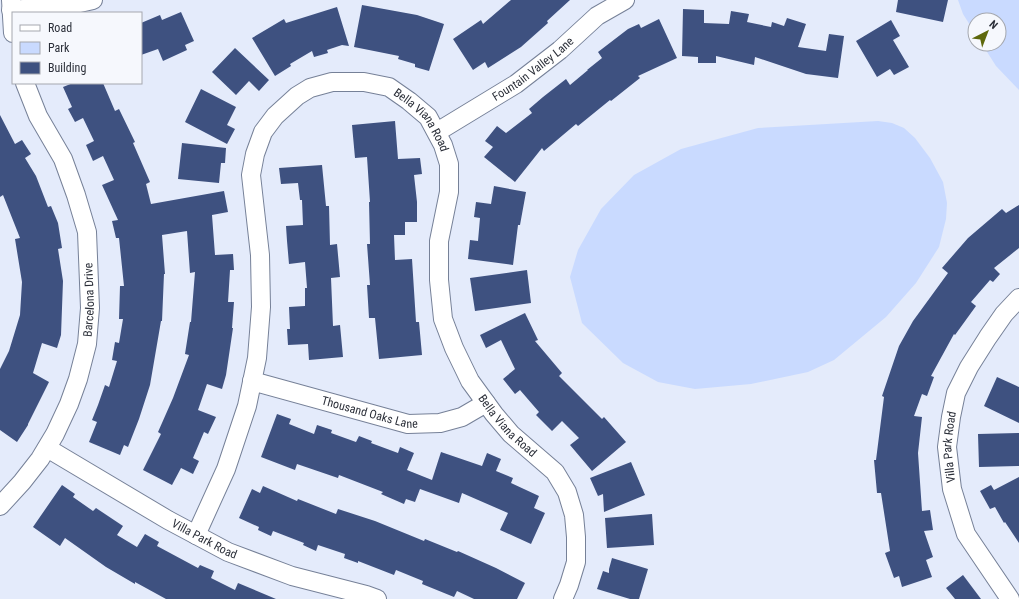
<svg xmlns="http://www.w3.org/2000/svg" width="1019" height="599" viewBox="0 0 1019 599" font-family="'Roboto Condensed',sans-serif">
<style>
.green{fill:#c9daff}
.building{fill:#3e5180}
.lines{fill:none;stroke-linecap:round;stroke-linejoin:round}
.minor-casing{stroke:#768198;stroke-width:20}
.minor{stroke:#fff;stroke-width:18}
.labels{text-anchor:middle;dominant-baseline:central;stroke-width:4;stroke-linejoin:round;paint-order:stroke}
.street-label{font-size:12px;fill:#2b2f39;stroke:#f6f8fd}
</style>
<rect width="100%" height="100%" fill="#e4ebfb"/>
<!-- green -->
<path class="green" d="M958,0h61v90l-23,-24 -14,-22h17v-24h-24v13l-12,-19z
M878,121l14,2 12,5 11,10 15,20 13,24 4,21 -1,16 -7,28 -23,36 -30,34 -52,43 -26,12 -57,12 -56,5 -37,-7 -35,-19 -41,-40 -12,-46 8,-27 23,-41 33,-34 47,-26 77,-21z"/>
<!-- building -->
<path class="building" d="M511,0h59l-23,21 1,2 -27,24 -33,21 -3,-6 -12,8 -20,-31 28,-19 2,4z
M898,0h50l-5,22 -47,-10z
M362,5l55,10 27,9 -15,47 -14,-4v-3l-17,-5 1,-3 -45,-9z
M337,7l12,39 -7,-1 -15,5 1,3 -14,4 -2,-6 -22,13 1,2 -16,10 -23,-38 32,-19 2,4z
M683,9l21,1v13l25,1 2,-13 18,3 -2,8 24,5 1,-5 12,4 3,-8 19,6 -8,23 28,4 3,-17 15,2 -6,42 -32,-4 -51,-17 -1,8 -38,-9v7h-18v-6l-16,-1z
M181,12l13,29 -9,4 2,5 -24,11 -5,-12 -17,6v-32l19,-8 2,5z
M659,19l18,39 -39,18 2,2 -29,23 -1,-1 -32,26 -2,-2 -32,27 -2,-3 -27,34 -31,-25 9,-10 -8,-6 12,-15 9,7 26,-20 -3,-4 14,-12 23,-18 4,6 18,-15h-1l15,-12 -4,-6 30,-23 11,-5 2,4z
M891,20l9,16 -7,4 16,27 -15,8 -4,-6 -13,8 -21,-36z
M235,48l34,32 -10,11 -10,-10 -13,14 -24,-23z
M73,83h30l12,28 4,-2 16,33 -2,1 17,39 -4,2 5,20 73,-13 4,21 -16,3 3,40 18,-1 1,16h-4l-2,32h6l-2,26h1l-7,47 -4,14 -15,-5 -9,26 18,7 -8,17 -4,-2 -11,26 6,3 -6,13 -12,-6 -9,17 -29,-15 18,-36 -3,-2 15,-34 16,-43 -4,-1 5,-32h1l4,-50 -5,1 -3,-42 -25,4 3,39h-1l-2,47h-1l-11,64 -11,34 -11,28 -4,-2 -4,10 -31,-13 8,-20 -5,-2 6,-15 7,-20 4,2 8,-26 -5,-1 3,-18 4,1 4,-24h-4l1,-33h4l-5,-48h-3l-4,-17 6,-1 -16,-35 12,-5 -11,-24 -10,5 -7,-16 8,-4 -11,-23 -8,4 -7,-13 4,-2 -9,-20z
M201,89l35,18 -9,18 8,4 -8,15 -42,-22z
M0,115l15,29 7,-4 9,14 -6,4 11,18 12,31 3,-1 7,17 4,25 -4,1 5,32 -2,54 -4,13 -15,-5 -9,30 16,9 -21,42v1l-11,17 -17,-12v-61l9,-18 11,-36 2,-33 -7,-43 5,-1 -17,-43 -3,2z
M395,121l3,38 22,-1 2,16 -8,1 3,27v20h-12v13h-11l1,25 17,-1 4,63h3l3,33 -43,4 -4,-41h-6l-2,-33h3l-3,-41h3l-1,-42h1l-3,-45 -12,1 -3,-33z
M182,143l44,5 -1,15h-4l-2,20 -41,-4z
M322,165l4,41h3l1,39 7,-1 3,33 -9,1 2,48 7,-1 3,32 -34,3 -1,-16 -20,1 -1,-16h3l-1,-22 16,-1v-18h2l-2,-26 -16,2 -2,-23 -1,-15 17,-1 -1,-25h-2l-2,-17 -17,1 -2,-16z
M494,186l32,6 -6,33h-2l-5,40 -45,-6 2,-19 8,1 2,-23 -6,-1 2,-15 15,2z
M1019,205v43l-25,20 6,6 -7,8 -3,-2 -19,22 5,4 -21,29 -1,-1 -23,42 3,1 -7,19 -5,-2 -8,22 8,1 -4,36 4,58 8,-1 3,20 -9,1 9,26 -7,3 6,17 -30,10 -3,-11 -5,2 -9,-25 5,-2 -9,-58h-4l-3,-33h2l8,-63 -2,-1 17,-50 14,-25 35,-48 -6,-5 26,-30 34,-29 4,4z
M527,270l4,33 -56,8 -5,-33z
M525,313l13,27 -3,1 27,32 -3,3 43,43 2,-2 22,25 -34,29 -22,-26 9,-7 -17,-17 -10,10 -16,-16 3,-3 -19,-22 -5,4 -12,-15 12,-10 -14,-29 -15,8 -6,-13z
M997,377l22,10v36l-35,-17z
M277,414l14,5 -2,5 25,10 3,-9 15,5 -1,3 25,9 3,-6 13,5 -1,2 27,10 2,-6 14,6 -7,17 25,10 9,-28 41,14 5,-13 14,6 -5,12 17,7 -2,5 28,13 -5,12 11,5 -14,31 -31,-14 8,-17 -46,-20 -3,10 -39,-14 -5,13 -9,-3 -2,5 -23,-10 2,-2 -44,-17 -1,3 -41,-14 -2,6 -34,-13z
M1019,433v33l-40,1 -1,-33z
M631,462l14,33 -41,17 -1,-18 -5,2 -8,-18z
M1019,477v66l-14,-21 -1,1 -9,-16 -5,2 -10,-18 11,-6 3,5z
M62,485l13,9 -2,3 20,14 3,-3 27,18 -6,9 20,12 8,-13 14,8 -2,4 41,22 2,-3 14,6 -3,7 24,12 3,-7 38,16h-110l-31,-17v2l-29,-17 -41,-29 -5,8 -27,-19z
M263,486l34,15 1,-2 38,15 2,-5 37,12 49,20 1,-2 32,13 1,-1 38,17 29,15 -8,16h-43l-17,-8 -3,6 -32,-13 1,-3 -27,-11 -2,5 -36,-14v2l-14,-5 1,-4 -27,-9 -2,6 -13,-6 1,-2 -31,-12 -2,5 -13,-6 1,-3 -20,-9 13,-29 8,4z
M652,514l2,31 -47,3 -2,-30z
M612,558l36,11 -9,30h-9l-33,-10 6,-18 6,2v-4z
M963,575l18,24h-26l-9,-11z"/>
<g class="lines">
<defs>
<g id="minor">
<path d="M11,0l2,33"/>
<path d="M11,10l60,-5 22,-5"/>
<path id="s1" d="M437,132l79,-48 44,-34 37,-34 28,-16"/>
<path id="s2" d="M252,381l156,43 32,-1 22,-6 24,-14"/>
<path id="s3" d="M47,448l121,72 60,32 64,24 74,19 11,4"/>
<path id="s4" d="M0,506l22,-24 18,-23 15,-25 14,-30 9,-25 9,-35 3,-36 -3,-76 -11,-37 -13,-36 -25,-43 -13,-33"/>
<path id="s5" d="M196,535l30,-66 21,-63 10,-48 4,-51 -1,-52 -9,-80 4,-21 8,-22 12,-16 22,-20 13,-8 22,-6h32l25,5 20,14 19,16 15,28 6,19v28l-10,49v39l4,39 11,29 16,33 24,33 17,20 44,38 12,20 7,23 2,22v25l-7,23 -6,14"/>
<path id="s6" d="M1010,599l-44,-65 -14,-45 -5,-42 4,-30 5,-24 13,-26 19,-30 16,-23 15,-16"/>
</g>
</defs>
<!-- minor casing -->
<use href="#minor" class="minor-casing"/>
<!-- minor -->
<use href="#minor" class="minor"/>
</g>
<g class="labels">
<!-- street labels -->
<g class="street-label">
<text stroke="none"><textPath href="#s1" startOffset="115">Fountain Valley Lane</textPath></text>
<text stroke="none"><textPath href="#s5" startOffset="609">Bella Viana Road</textPath></text>
<text stroke="none"><textPath href="#s4" startOffset="231">Barcelona Drive</textPath></text>
<text stroke="none"><textPath href="#s2" startOffset="122">Thousand Oaks Lane</textPath></text>
<text stroke="none"><textPath href="#s5" startOffset="945">Bella Viana Road</textPath></text>
<text stroke="none"><textPath href="#s6" startOffset="168">Villa Park Road</textPath></text>
<text stroke="none"><textPath href="#s3" startOffset="182">Villa Park Road</textPath></text>
</g>
</g>
<!-- legend -->
<rect x="12" y="12" width="130" height="72" fill="#f6f8fd" stroke="#a5a8af"/>
<rect x="20" y="25" width="20" height="6" fill="#ffffff" stroke="#a5a8af"/>
<text x="48" y="32" font-size="12" fill="#2b2f39">Road</text>
<rect x="20" y="42" width="20" height="12" fill="#c9daff" stroke="#a5a8af"/>
<text x="48" y="52" font-size="12" fill="#2b2f39">Park</text>
<rect x="20" y="62" width="20" height="12" fill="#3e5180" stroke="#a5a8af"/>
<text x="48" y="72" font-size="12" fill="#2b2f39">Building</text>
<!-- north arrow -->
<g transform="translate(987 32) rotate(42)"><circle r="19" fill="#f6f8fd" stroke="#a5a8af"/>
<path d="M0-3L7 15L0 10L-7 15Z" fill="#5e680c"/>
<text y="-6" font-size="11" font-weight="bold" text-anchor="middle" fill="#2b2f39">N</text>
</g>
</svg>
